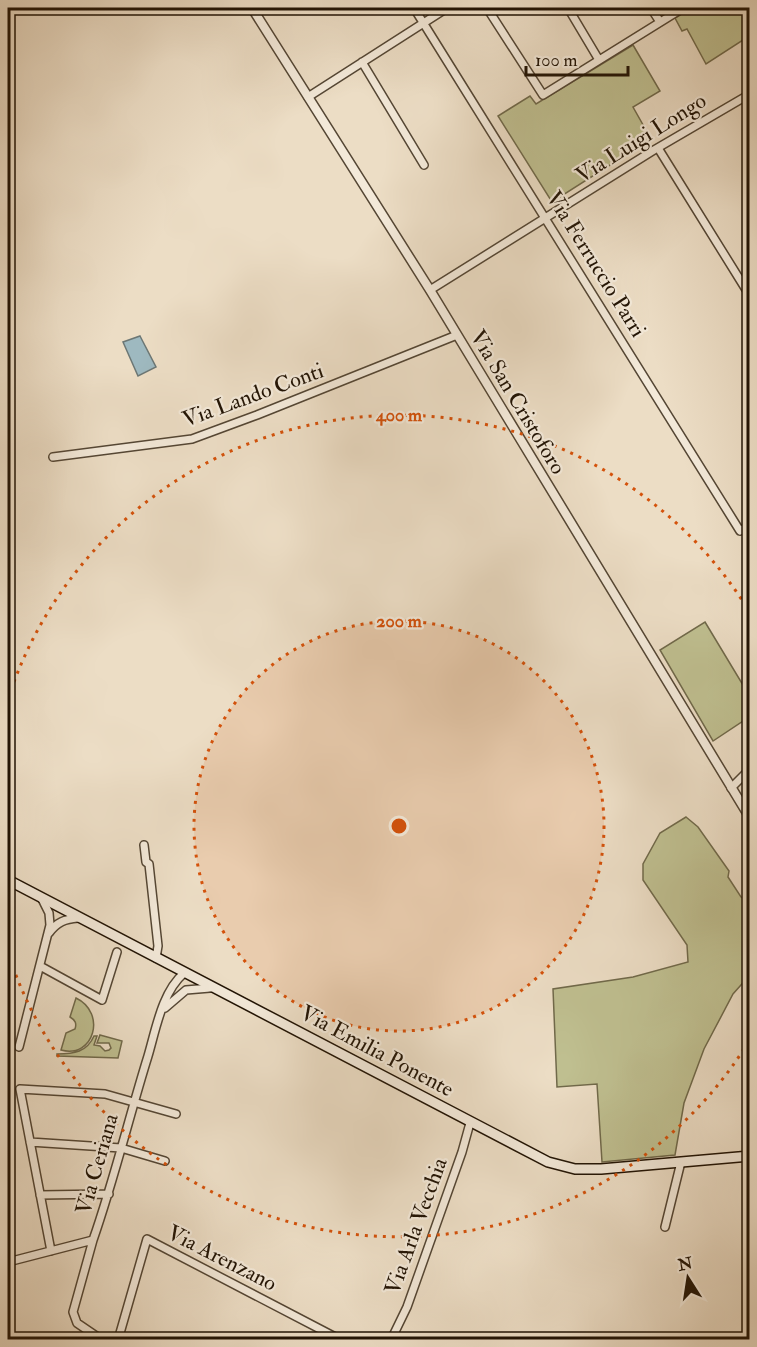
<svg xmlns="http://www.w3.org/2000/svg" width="757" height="1347" viewBox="0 0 757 1347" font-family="'IM FELL Double Pica',serif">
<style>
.green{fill:#bfbf90;stroke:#70694a;stroke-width:1.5}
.water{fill:#9eb9c0;stroke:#6c7775;stroke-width:1.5}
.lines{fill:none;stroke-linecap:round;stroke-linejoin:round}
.minor-casing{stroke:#544634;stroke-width:10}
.tertiary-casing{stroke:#544634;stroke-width:11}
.secondary-casing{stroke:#211304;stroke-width:12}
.minor{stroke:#f3e9d9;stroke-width:7}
.tertiary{stroke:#f3e9d9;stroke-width:8}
.secondary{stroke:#f3e9d9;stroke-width:9}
.ring{fill:none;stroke:#d4520b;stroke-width:3;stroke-dasharray:3 6}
.labels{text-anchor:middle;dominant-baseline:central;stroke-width:4.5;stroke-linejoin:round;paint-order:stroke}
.street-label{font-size:22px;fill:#211304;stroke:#f3e9d9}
.centre{fill:#d4520b;stroke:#f3e9d9;stroke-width:3}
.ring-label{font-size:18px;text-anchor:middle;font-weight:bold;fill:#d4520b;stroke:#f3e9d9;stroke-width:4.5;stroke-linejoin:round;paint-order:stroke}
</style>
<rect width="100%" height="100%" fill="#ecddc5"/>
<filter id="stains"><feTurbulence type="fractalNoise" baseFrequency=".00333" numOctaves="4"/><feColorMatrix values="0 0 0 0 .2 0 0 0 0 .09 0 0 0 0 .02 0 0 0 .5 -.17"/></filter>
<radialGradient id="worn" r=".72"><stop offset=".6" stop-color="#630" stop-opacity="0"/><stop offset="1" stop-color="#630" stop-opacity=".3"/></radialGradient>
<!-- green -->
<path class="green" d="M692,8h57v34l-3,-4 -40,26 -19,-35 -5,2 -7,-13z
M633,45l27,46 -27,16 18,32 -99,63 -54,-86 32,-20 6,8z
M705,622l44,73v22l-36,24 -53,-91z
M686,817l12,10 31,44 -1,6 13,20 8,5v74l-16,18 -29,55 -20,54 -9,52 -73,7 -5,-78 -40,3 -4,-98 80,-12 55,-15 -1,-17 -44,-65v-16l17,-31z
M76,998c31,15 18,61 -15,52l5,-17 9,-4c2,-6 0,-9 -5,-12z
M100,1035l22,6 -4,17 -61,-2v-2c17,0 30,-2 37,-18h3l-3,9 6,1 5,5 4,-1 2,-2 -2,-5h-12z"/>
<!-- water -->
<path class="water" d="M140,336l16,31 -18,9 -15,-34z"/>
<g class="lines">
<defs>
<path id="minor" d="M414,8l326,523 10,-6
M487,8l56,87 140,-87
M568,8l31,52
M651,8l9,14
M362,62l62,103
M308,97l139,-89
M658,148l92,148
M430,290l224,-140 96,-56
M53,457l139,-18 65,-24 200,-80
M731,788l19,-19
M144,845l2,17 3,2 9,82 -2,12
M49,933c8,-11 16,-14 29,-15
M40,966l62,34 15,-48
M165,1008l21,-18 24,-2
M19,1047l31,-122 -1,-12 -7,-14
M30,1142l91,6 44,13
M40,1195l69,-1
M665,1227l16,-65
M93,1240l-20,72 4,11 25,17
M51,1251l-31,-162 85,5 71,20
M8,1262l85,-22c21,-60 36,-123 55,-184 8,-27 14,-64 36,-83
M118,1340l29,-101 194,101
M391,1340l16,-33 55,-155 8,-29"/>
<path id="tertiary" d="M252,8l178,282 320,528"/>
<path id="secondary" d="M8,880l540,282 27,7h26l149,-13"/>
</defs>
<!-- minor casing -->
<use href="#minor" class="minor-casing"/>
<!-- tertiary casing -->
<use href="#tertiary" class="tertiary-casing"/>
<!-- secondary casing -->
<use href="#secondary" class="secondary-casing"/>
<!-- minor -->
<use href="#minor" class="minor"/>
<!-- tertiary -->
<use href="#tertiary" class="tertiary"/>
<!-- secondary -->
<use href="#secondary" class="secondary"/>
</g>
<!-- distance rings -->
<circle cx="399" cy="826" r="205" fill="#d4520b" fill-opacity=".12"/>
<g class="ring">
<circle cx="399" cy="826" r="205"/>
<path d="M749 1041A411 411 0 0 1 8 953M8 699A411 411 0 0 1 749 611"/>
</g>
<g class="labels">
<!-- street labels -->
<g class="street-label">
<text transform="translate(641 138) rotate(-32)">Via Luigi Longo</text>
<text transform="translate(596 264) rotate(58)">Via Ferruccio Parri</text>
<text transform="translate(253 395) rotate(-20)">Via Lando Conti</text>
<text transform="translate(518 402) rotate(59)">Via San Cristoforo</text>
<text transform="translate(377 1051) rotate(28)">Via Emilia Ponente</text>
<text transform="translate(97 1164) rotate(-74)">Via Ceriana</text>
<text transform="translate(416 1226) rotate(-70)">Via Arla Vecchia</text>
<text transform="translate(222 1258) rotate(27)">Via Arenzano</text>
</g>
</g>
<circle cx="399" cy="826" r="9" class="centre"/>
<g class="ring-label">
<text x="399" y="421">400 m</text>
<text x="399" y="627">200 m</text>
</g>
<!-- margin -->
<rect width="757" height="1347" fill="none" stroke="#ecddc5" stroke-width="30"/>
<rect x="9" y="9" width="739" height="1329" fill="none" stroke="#211304" stroke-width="3"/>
<rect x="15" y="15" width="727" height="1317" fill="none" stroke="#211304" stroke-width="1.5"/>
<!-- north arrow -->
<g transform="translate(688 1278) rotate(348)" stroke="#f3e9d9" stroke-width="4.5" paint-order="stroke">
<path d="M0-4.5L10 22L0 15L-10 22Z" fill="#211304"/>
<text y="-9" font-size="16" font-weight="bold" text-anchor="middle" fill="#211304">N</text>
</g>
<!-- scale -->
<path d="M526 66v9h102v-9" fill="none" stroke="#211304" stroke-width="3"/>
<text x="535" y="66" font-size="18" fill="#211304" stroke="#f3e9d9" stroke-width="4.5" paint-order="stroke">100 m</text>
<rect width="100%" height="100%" filter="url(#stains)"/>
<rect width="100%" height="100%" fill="url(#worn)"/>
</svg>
